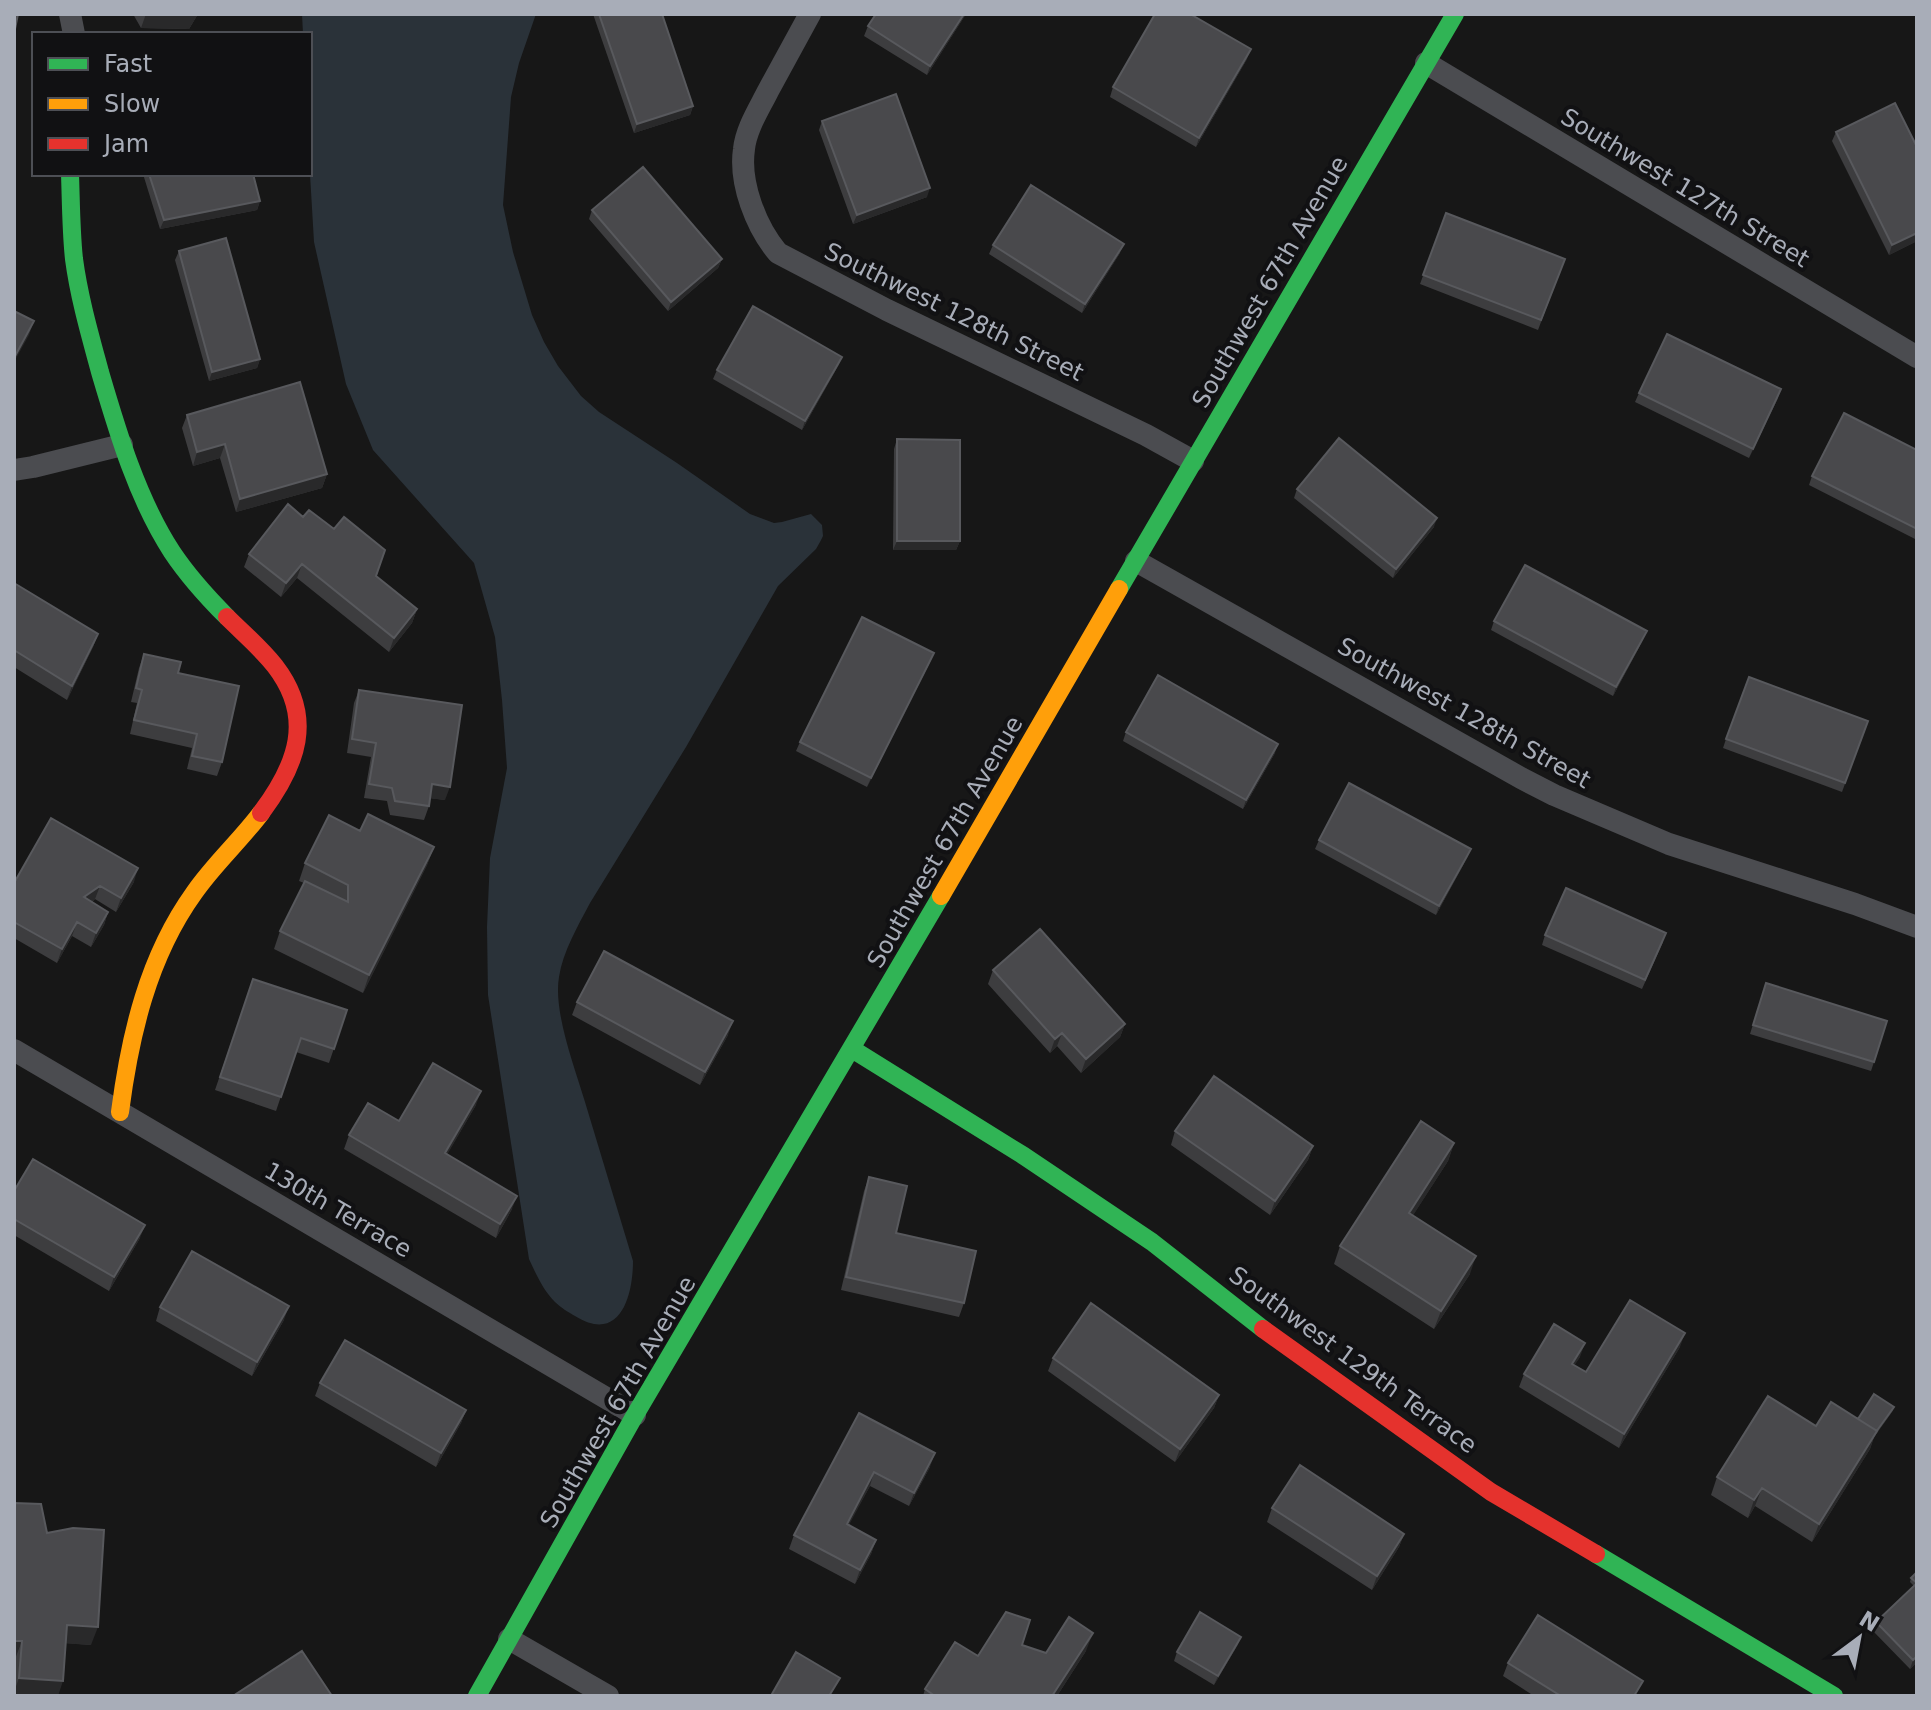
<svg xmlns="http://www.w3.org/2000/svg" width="1931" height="1710" viewBox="0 0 1931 1710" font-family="'DejaVu Sans',sans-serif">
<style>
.water{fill:#2a3239}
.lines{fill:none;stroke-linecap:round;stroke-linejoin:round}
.street{stroke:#4b4c50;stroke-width:22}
.fast{stroke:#30b455;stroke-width:18}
.slow{stroke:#ff9f0a;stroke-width:18}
.jam{stroke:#e5322d;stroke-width:18}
.wall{fill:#3d3d3f}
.shaded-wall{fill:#29292a}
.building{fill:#49494c;stroke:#58595d;stroke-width:2}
.labels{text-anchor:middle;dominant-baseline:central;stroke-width:8;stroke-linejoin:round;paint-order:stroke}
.street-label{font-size:24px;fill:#a8adb8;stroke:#111113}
</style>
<rect width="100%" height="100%" fill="#171717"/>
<!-- water -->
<path class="water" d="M302,14h234l-17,49 -8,34 -8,108 10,47 19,63 12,27 14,24 23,30 18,16 78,51 73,51 24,9 8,-1 29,-8 11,11 1,11 -3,6 -4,7 -38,37 -92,161 -96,156c-12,23 -27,48 -31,74 -6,35 16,91 26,125 16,53 32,106 48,159 0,35 -13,83 -58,55 -7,-4 -15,-9 -20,-14 -12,-12 -19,-28 -26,-43l-41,-264 -1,-68 3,-69 17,-90 -5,-68 -7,-63 -21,-74 -101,-113 -27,-66 -32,-142 -4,-68v-140h-7z"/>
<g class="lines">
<!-- street -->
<path class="street" d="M70,14l4,20
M810,14c-14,26 -28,51 -42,77 -9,18 -22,38 -24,58 -5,34 12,78 34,104l109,57 259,125 47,26
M1426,63l491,294
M14,470l19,-3 89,-22
M1136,561l385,217 33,17 115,49 186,60 62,23
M14,1050l621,365
M509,1639l99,57"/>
<!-- fast -->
<path class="fast" d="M70,174c1,28 1,57 4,85 5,38 16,76 26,113 18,61 37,126 72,180 16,24 35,45 55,65
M1119,589l336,-575
M852,1049l172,107 128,86 111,87
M1596,1554l238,142
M477,1696l158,-281 306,-519"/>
<!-- slow -->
<path class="slow" d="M941,896l178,-307
M120,1112c10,-77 28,-155 74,-219 20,-29 46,-52 67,-80"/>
<!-- jam -->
<path class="jam" d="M227,617c16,16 34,31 48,49 40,52 22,99 -14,147
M1263,1329l228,163 105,62"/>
</g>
<!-- wall -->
<path class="wall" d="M133,14h65l-9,15 -48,-1z
M593,14h69l31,92 -3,9 -56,18z
M966,14l-39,61 -63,-39 4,-10z
M1247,59l-51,88 -86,-50 3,-10z
M822,121l105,76 -74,27 -34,-94z
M1836,132l81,15v94l-28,14 -57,-114z
M143,174h110l7,27 -3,9 -97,19z
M592,210l130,49 -4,9 -50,43 -79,-92z
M1446,213l119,46 -27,71 -118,-46z
M993,245l127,8 -38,60 -93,-59z
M179,251l81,108 -3,9 -48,13 -34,-121z
M842,357l-4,9 -36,64 -89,-51 4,-9z
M1639,393l139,5 -29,60 -114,-56z
M187,415l140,59 -5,14 -86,24 -16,-54 -27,8 -11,-38z
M897,439l63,102 -4,9h-63l1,-101z
M1917,450v90l-108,-55 3,-9z
M1297,489l137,38 -41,51 -99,-80z
M249,554l127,22 41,33 -5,14 -23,29 -92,-74 -16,19 -37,-30z
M14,583l84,51 -5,13 -26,53 -53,-33z
M1494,621l149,19 -30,56 -122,-66z
M934,653l-4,9 -63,125 -71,-36 4,-9z
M144,654l34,19 44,89 -5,14 -30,-7 5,-21 -62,-14 7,-31 -6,-1 8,-34z
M359,690l86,110 -15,-2 -1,8 -5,14 -34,-5 -3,-14 -23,-3 7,-41 -24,-4 7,-50z
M1868,721l-26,71 -119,-44 3,-9z
M1126,732l149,21 -32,56 -120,-68z
M360,831l74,16 -7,18 -64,128 -89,-44 6,-18 24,-48 -5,-2 6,-18z
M1319,840l152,9 -4,9 -31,57 -121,-66z
M134,882l-18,30 -21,-13 -3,3 16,10 -4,13 -13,22 -19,-11 -15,27 -43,-25v-55z
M1545,935l118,7 -21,47 -100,-44z
M993,970l132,54 -5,13 -39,36 -24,-27 -7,7 -62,-69z
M253,979l94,31 -18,53 -33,-11 -20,59 -61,-21z
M1763,992l111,70 -3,9 -121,-37z
M577,1002l151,33 -28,50 -128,-70z
M476,1105l-29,49 65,55 -16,29 -152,-89 5,-14 50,-14z
M1175,1131l138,15 -5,14 -38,55 -99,-70z
M1454,1143l-6,18 -35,54 57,59 -36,55 -100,-65 6,-18z
M869,1177l27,56 68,70 -5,14 -118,-27 23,-99z
M14,1191l126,47 -31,53 -95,-56z
M160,1307l124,13 -32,56 -96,-55z
M1680,1347l-61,101 -100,-61 5,-13 56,-17 -6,8 12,7z
M1053,1358l166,37 -5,13 -39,54 -127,-91z
M320,1383l146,27 -5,13 -25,44 -121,-71z
M1894,1407l-2,5 -18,25 -4,12 -58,93 -57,-36 -7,12 -37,-23 6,-18 99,-51 42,-7z
M859,1413l71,54 -21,39 -39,-20 -22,39 28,15 -5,14 -16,30 -66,-35 5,-14z
M14,1503l33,30 44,112 -25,-2 -52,53 1,-37h-1z
M1272,1508l132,26 -5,13 -27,43 -105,-68z
M1917,1572v90l-7,7 -37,-38 3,-9 38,-36 -4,-4 1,-4z
M1241,1637l-4,9 -23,39 -40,-24 3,-9z
M1022,1645l24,8 40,-2 -29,45h-134l2,-7 53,-33z
M1508,1663l129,33h-103l-31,-20z"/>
<!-- shaded-wall -->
<path class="shaded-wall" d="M146,14h52l-9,15 -48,-1z
M964,14h2l-39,61 3,-9z
M1251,49l-4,10 -51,88 3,-9z
M693,106l-3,9 -56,18 3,-9z
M930,188l-3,9 -74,27 4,-9z
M260,201l-3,9 -97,19 4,-9z
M1917,233v8l-28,14 3,-10z
M1124,244l-4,9 -38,60 3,-9z
M722,259l-4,9 -50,43 3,-9z
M34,321l-5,14 -15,27v-4z
M842,357l-4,9 -36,64 3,-9z
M260,359l-3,9 -48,13 3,-9z
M1781,389l-3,9 -29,60 4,-9z
M225,444l-5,14 -27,8 4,-14z
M327,474l-5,14 -86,24 4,-13z
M1437,518l-3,9 -41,51 3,-9z
M897,541h63l-4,9h-63z
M302,564l-5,14 -16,19 5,-14z
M417,609l-5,14 -23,29 5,-14z
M1647,631l-4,9 -30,56 3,-9z
M98,634l-5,13 -26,53 5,-14z
M934,653l-4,9 -63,125 4,-9z
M1278,744l-3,9 -32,56 3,-9z
M432,784l18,3 -5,13 -18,-2z
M434,847l-7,18 -64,128 6,-18z
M1471,849l-4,9 -31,57 3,-9z
M138,868l-4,14 -18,30 5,-14z
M100,886l-5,13 -16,12 5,-14z
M108,912l-4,13 -13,22 5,-14z
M77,922l-5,14 -15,27 5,-14z
M733,1021l-5,14 -28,50 5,-13z
M1125,1024l-5,13 -39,36 5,-14z
M1062,1033l-5,13 -7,7 5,-14z
M481,1091l-5,14 -36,62 5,-14z
M1454,1143l-6,18 -45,70 6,-18z
M1313,1146l-5,14 -38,55 5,-14z
M517,1196l-5,13 -16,29 4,-14z
M145,1225l-5,13 -31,53 5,-14z
M1476,1256l-6,18 -36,55 7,-18z
M289,1306l-5,14 -32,56 5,-14z
M1685,1333l-5,14 -61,101 5,-14z
M1585,1343l-5,14 -13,20 5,-13z
M1219,1395l-5,13 -39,54 5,-13z
M1894,1407l-2,5 -18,25 -4,12 -58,93 7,-18 58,-93z
M466,1410l-5,13 -25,44 5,-14z
M935,1453l-5,14 -21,39 5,-13z
M874,1472l-4,14 -28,52 5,-14z
M1762,1488l-7,18 -7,12 6,-18z
M1404,1534l-5,13 -27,43 5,-14z
M876,1540l-5,14 -16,30 5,-14z
M67,1625l31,2 -7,18 -31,-2z
M1093,1633l-7,18 -29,45h-5z
M1241,1637l-4,9 -23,39 4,-9z
M14,1641h8l-7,18h-1z
M1917,1656v6l-7,7 3,-9z
M19,1678l44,3 -5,15h-44v-4z"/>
<!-- building -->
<path class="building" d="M14,14h4l-4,20z
M150,14h45l-1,1z
M599,14h63l31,92 -56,18z
M876,14h88l-34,52 -62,-40z
M1155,14h35l61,35 -52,89 -86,-51z
M896,94l34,94 -73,27 -35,-94z
M1895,103l22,44v86l-25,12 -56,-113z
M643,167l79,92 -51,43 -79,-92z
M149,174h104l7,27 -96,19z
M1031,185l93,59 -39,60 -92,-59z
M1446,213l119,46 -24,61 -118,-45z
M226,238l34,121 -48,13 -33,-121z
M753,306l89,51 -37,64 -88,-51z
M14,311l20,10 -20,37z
M1667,334l114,55 -28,60 -114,-56z
M300,382l27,92 -87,25 -15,-55 -28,8 -10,-37z
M1844,413l73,37v79l-105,-53z
M1339,438l98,80 -41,51 -99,-80z
M897,439l63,1v101h-63z
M288,504l15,13 6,-7 25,19 10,-12 41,33 -9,26 41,33 -23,29 -92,-74 -16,19 -37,-29z
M1525,565l122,66 -31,56 -122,-66z
M14,583l84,51 -26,52 -58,-36z
M862,617l72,36 -63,125 -71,-36z
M144,654l37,8 -3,11 61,13 -17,76 -30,-6 5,-22 -63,-14 8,-30 -6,-2z
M1158,675l120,69 -32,56 -120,-68z
M1749,677l119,44 -23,62 -119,-44z
M359,690l103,15 -12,82 -18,-3 -3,22 -34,-5 -3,-13 -23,-4 7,-41 -24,-4z
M1349,783l122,66 -32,57 -120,-66z
M368,814l66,33 -65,128 -89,-44 25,-50 43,21v-17l-43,-22 24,-48 31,16z
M51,818l87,50 -17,30 -21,-12 -16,11 24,15 -12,21 -19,-11 -15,27 -48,-27v-39z
M1566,888l100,45 -21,47 -100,-45z
M1040,929l85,95 -39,35 -24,-26 -7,6 -62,-69z
M604,951l129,70 -28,51 -128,-70z
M253,979l94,31 -13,39 -33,-11 -20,59 -61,-20z
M1766,983l121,38 -13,41 -121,-37z
M433,1063l48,28 -36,62 72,43 -17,28 -151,-89 19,-32 31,18z
M1214,1076l99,70 -38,55 -100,-70z
M1421,1121l33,22 -45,70 67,43 -35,55 -101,-65z
M33,1159l112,66 -31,52 -100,-58v-28z
M869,1177l38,9 -11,47 80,18 -12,52 -118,-26z
M192,1251l97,55 -32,56 -97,-55z
M1630,1300l55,33 -61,101 -100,-60 30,-50 31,19 -13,21 14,8z
M1091,1303l128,92 -39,54 -127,-91z
M345,1340l121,70 -25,43 -121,-70z
M1874,1394l20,13 -18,25 1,-1 -19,-12z
M1768,1396l48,30 15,-24 46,29 -58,93 -57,-36 -8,12 -37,-23z
M859,1413l76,40 -21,40 -40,-21 -27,52 29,16 -16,30 -66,-35z
M1300,1465l104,69 -27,42 -105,-68z
M14,1503l27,1 6,29 26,-5 31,2 -6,97 -31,-2 -4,56 -44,-3 3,-37h-8z
M1917,1572v11l-6,-5z
M1917,1583v73l-4,4 -37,-38z
M1006,1612l24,8 -8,25 24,8 23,-36 24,16 -41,63h-117l-10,-7 30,-47 23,14z
M1200,1612l41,25 -23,39 -41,-24z
M1538,1615l105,66 -9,15h-73l-53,-33z
M302,1651l30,45h-99z
M796,1652l44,26 -11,18h-54l-3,-2z"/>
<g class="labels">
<!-- street labels -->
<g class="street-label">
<text transform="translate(1685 188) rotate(31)">Southwest 127th Street</text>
<text transform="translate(1270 282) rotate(-60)">Southwest 67th Avenue</text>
<text transform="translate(954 312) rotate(26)">Southwest 128th Street</text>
<text transform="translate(1464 713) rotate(29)">Southwest 128th Street</text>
<text transform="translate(945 842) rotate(-60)">Southwest 67th Avenue</text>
<text transform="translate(338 1210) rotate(30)">130th Terrace</text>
<text transform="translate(1353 1360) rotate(36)">Southwest 129th Terrace</text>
<text transform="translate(618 1402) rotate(-60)">Southwest 67th Avenue</text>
</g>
</g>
<!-- border -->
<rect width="1931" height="1710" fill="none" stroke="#a8adb8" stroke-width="32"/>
<!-- legend -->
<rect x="32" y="32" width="280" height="144" fill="#111113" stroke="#4d4f55" stroke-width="2"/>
<rect x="48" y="58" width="40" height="12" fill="#30b455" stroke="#4d4f55" stroke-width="2"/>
<text x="104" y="72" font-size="24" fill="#a8adb8">Fast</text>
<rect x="48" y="98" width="40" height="12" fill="#ff9f0a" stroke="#4d4f55" stroke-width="2"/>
<text x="104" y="112" font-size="24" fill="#a8adb8">Slow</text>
<rect x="48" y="138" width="40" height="12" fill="#e5322d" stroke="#4d4f55" stroke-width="2"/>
<text x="104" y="152" font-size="24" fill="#a8adb8">Jam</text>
<!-- north arrow -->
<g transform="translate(1859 1638) rotate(32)" stroke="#111113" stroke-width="6" paint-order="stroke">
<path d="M0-6L14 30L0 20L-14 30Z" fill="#a8adb8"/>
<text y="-12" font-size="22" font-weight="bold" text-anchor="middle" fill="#a8adb8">N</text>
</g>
</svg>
